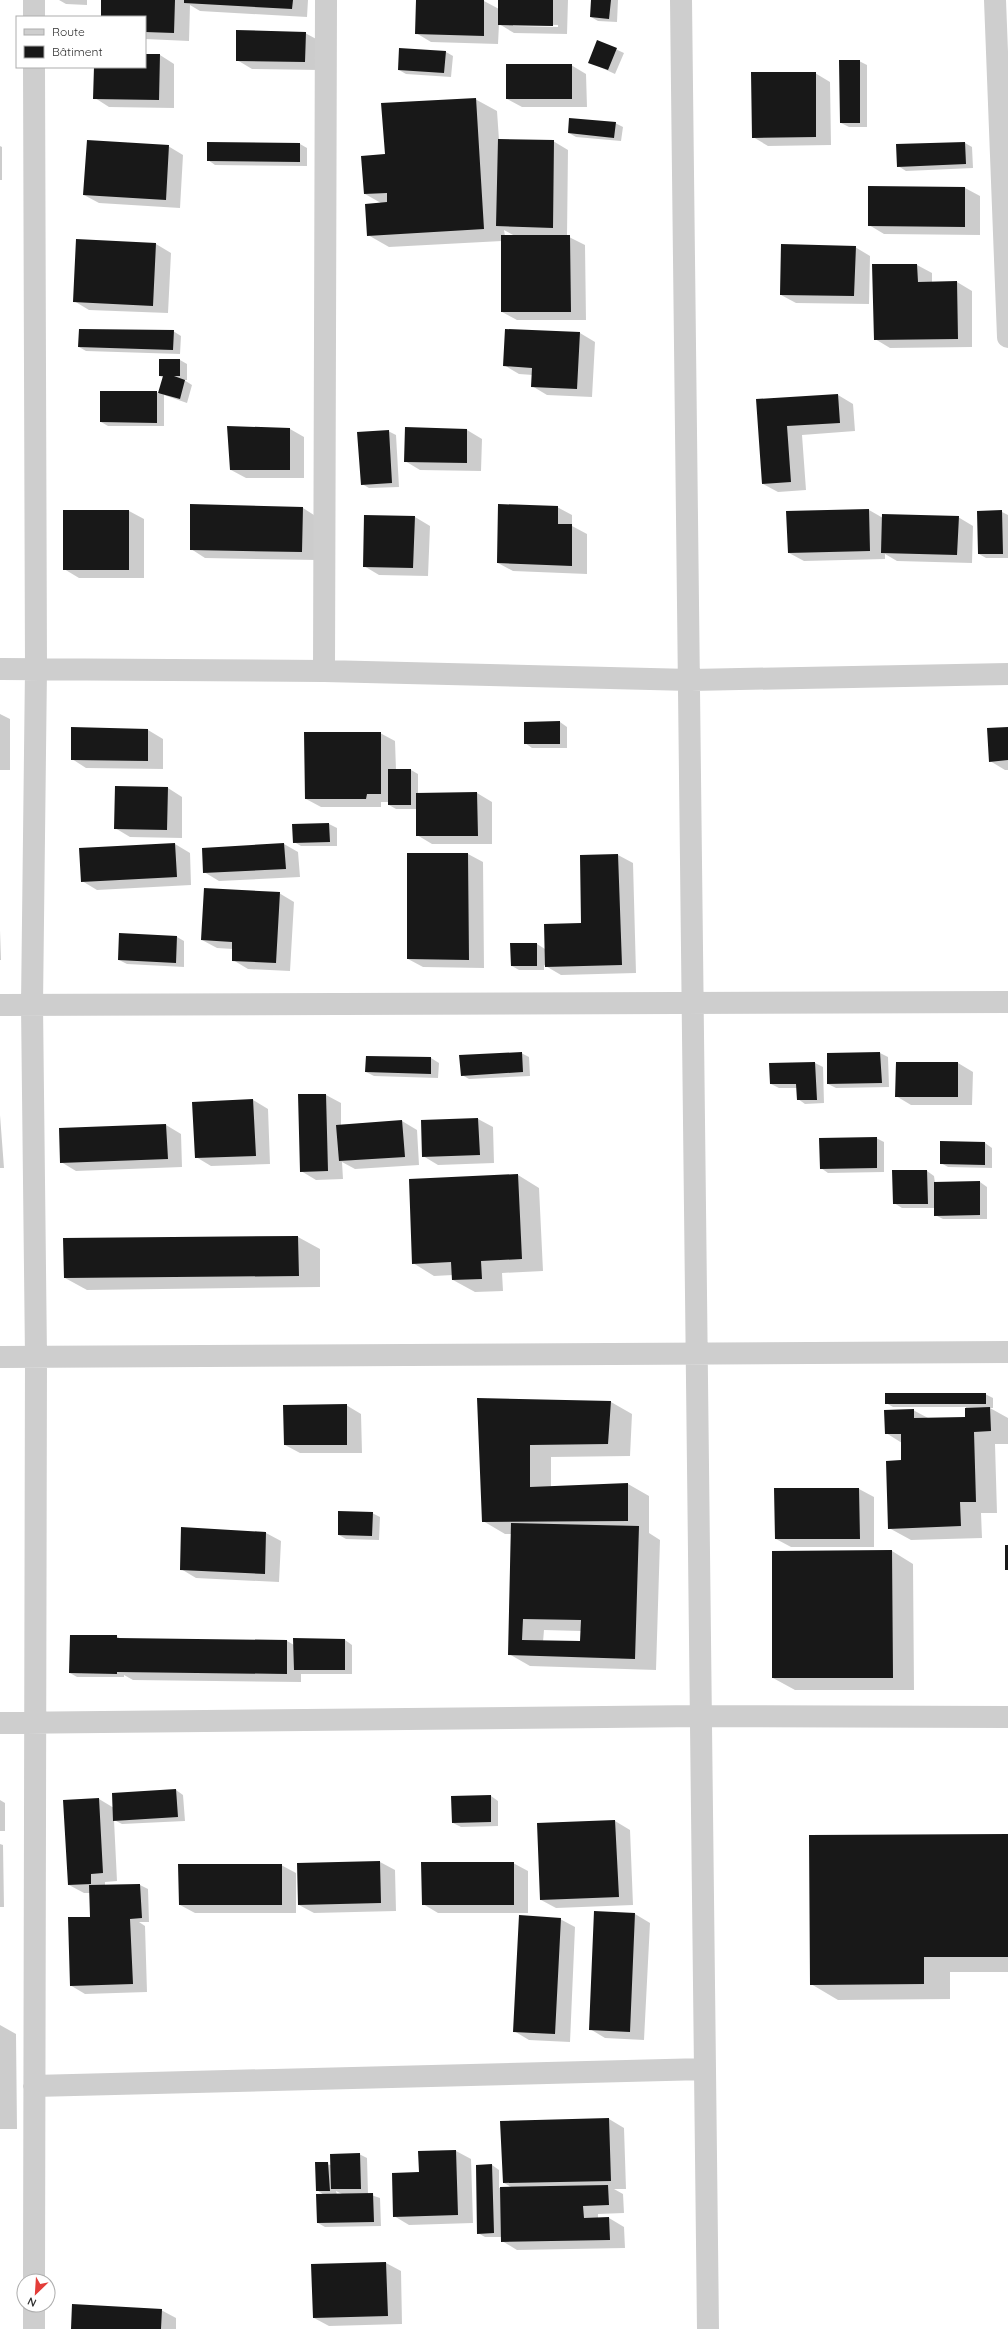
<svg xmlns="http://www.w3.org/2000/svg" width="1008" height="2329" viewBox="0 0 1008 2329" font-family="Quicksand,sans-serif">
<style>
.shadow{fill:#0003;fill-rule:evenodd}
.building{fill:#181818;fill-rule:evenodd}
.lines{fill:none;stroke-linecap:round;stroke-linejoin:round}
.minor{stroke:#cecece;stroke-width:22}
</style>
<rect width="100%" height="100%" fill="#fff"/>
<!-- shadow -->
<path class="shadow" d="M59,0h28v5l-21,-1z
M102,0h206l-1,17 -107,-6 -10,-6 -1,36 -44,-2v-22h-43z
M417,0l67,1 15,8v-9h69l-1,34 -53,-1 -15,-9 -1,20 -67,-2 -15,-9zM513,24l45,1v2l-45,-1z
M592,0h26l-1,22 -19,-1 -7,-4z
M305,33l15,8 -1,29 -67,-1 -15,-9z
M598,41l26,12 -9,21 -26,-12z
M446,52l7,4 -2,21 -45,-3 -7,-4z
M145,55h15l14,9v44l-65,-1 -14,-9v-31h50z
M859,61l8,4v62h-18l-8,-4z
M571,65l15,9 1,33h-65l-15,-8z
M815,73l15,9 1,63 -63,1 -15,-9z
M475,99l22,12 2,29 54,1 15,9 -1,86 18,9 1,75h-69l-15,-8v-71l-113,6 -21,-12 13,-32 -16,-9 21,-39zM504,230l11,6h-10z
M615,123l8,4 -2,14 -45,-4 -7,-4z
M965,143l7,4 1,21 -67,3 -8,-5z
M300,144l7,4v18l-92,-1 -7,-5z
M0,146l2,1v33h-2z
M168,146l15,9 -3,53 -81,-5 -15,-8z
M965,188l15,8v39l-96,-1 -15,-9z
M77,240l79,4 15,9 -3,60 -79,-3 -15,-9z
M855,247l15,9 -1,48 -73,-1 -15,-8z
M873,265h44l15,8v10l25,-1 15,9v56l-82,1 -15,-9z
M173,331l8,5 -1,18 -94,-3 -7,-4z
M580,333l15,9 -3,55 -45,-2 -15,-9 1,-11 -14,-1 -15,-9z
M180,360l7,4v16h-3l8,5 -5,18 -23,-8v31h-56l-7,-4 56,-30 2,2 5,-16 -4,-2z
M838,395l15,9 2,27 -53,4 4,55 -28,2 -15,-8 -6,-84z
M406,428l61,2 15,9 -1,32 -61,-1 -15,-9z
M290,429l14,8v41h-58l-15,-8z
M388,431l8,4 3,52 -30,1 -7,-4z
M557,507l15,8v11l15,8v40l-74,-3 -15,-8z
M303,508l14,9v43l-112,-2 -14,-9z
M869,510l14,8 75,-1 15,9 -1,37 -75,-2 -12,-7v5l-81,2 -15,-8z
M129,511l15,8v59h-65l-15,-9z
M978,512h24l6,3v43h-22l-7,-4z
M415,517l15,9 -2,50 -49,-1 -15,-9z
M0,714l10,5v51h-10z
M560,722l7,5v21h-35l-7,-5z
M72,728l76,2 15,9v30l-77,-1 -14,-9z
M1008,728v42h-3l-15,-9z
M380,733l15,8 1,29h15l7,4v20l59,-1 15,9v42h-60l-15,-9v-26h-21l-7,-4v-3h-8v5h-60l-15,-8z
M168,788l14,9v41l-52,-1 -15,-9z
M329,824l8,4v18h-36l-7,-4 -1,-17z
M175,844l15,9 1,32 -94,5 -15,-9z
M284,844l14,8 2,25 -81,4 -15,-9z
M408,854h60l15,8 1,106 -61,-1 -15,-8z
M618,855l15,8 3,110 -75,2 -17,-10v5h-25l-7,-4 25,-22 8,5 37,-25 -1,-68z
M279,893l15,9 -4,69 -42,-2 -15,-9v-11l-16,-1 -15,-8z
M0,930l1,30h-1z
M120,934l57,3 7,4v26l-57,-3 -8,-4z
M521,1053l8,4 1,19 -61,3 -7,-4z
M880,1053l8,4 1,30 -53,1 -8,-4v-30z
M367,1057l64,1 8,5 -1,15 -64,-2 -8,-4z
M815,1063l8,4 1,36 -19,1 -7,-5v-11h-19l-8,-4 -1,-20z
M958,1063l15,9 -1,33h-61l-15,-9z
M299,1095h27l15,8v22l61,-4 15,9 2,35 -64,4 -13,-7 1,17 -27,1 -15,-9z
M253,1100l15,9 2,55 -59,2 -15,-9z
M0,1115l4,53h-4z
M478,1119l15,8 1,36 -56,2 -15,-9z
M166,1125l15,9 1,33 -106,4 -15,-9 -1,-33z
M876,1138l8,4v30l-56,1 -7,-5z
M985,1143l7,5v20l-44,-1 -7,-4z
M927,1171l7,5 1,7 45,-1 7,5v32h-44l-8,-4v-7h-33l-8,-5z
M518,1175l21,13 4,83 -41,2 1,18 -28,1 -22,-12v-5l-19,1 -21,-13 -3,-83z
M298,1237l22,12v38l-233,3 -22,-12 -1,-39z
M985,1394l8,4v10h-3l18,10v26h-13l2,69h-16l1,25 -71,2 -22,-12 13,-67v-18l-16,-10 27,-23 15,8h38v-11h-73l-7,-4z
M478,1399l133,3 21,12 -2,42 -79,1v30l77,-3 21,12v37l11,7 -4,130 -126,-4 -21,-12 2,-120h-6l-22,-13zM544,1630l37,1v11h-38z
M346,1405l15,9 1,39h-62l-15,-8z
M775,1489h84l15,8v50h-83l-15,-8z
M372,1513l8,4 -1,23 -33,-1 -7,-4z
M266,1533l15,8 -2,41 -83,-4 -15,-9z
M892,1551l21,13 1,126h-119l-22,-12z
M116,1636l5,3 166,2 7,4 51,-5 7,5v29h-51v8l-168,-2 -9,-5v2h-47l-7,-4z
M176,1790l7,5 2,26 -63,3 -8,-4 3,61 -12,1v4l35,-1 8,4 1,33h-10l6,4 2,66 -62,2 -15,-9 21,-67 -1,-25h-6l-15,-8 30,-86 15,9 -1,-14z
M491,1796l7,5v25l-37,1 -8,-4z
M0,1800l5,3v28h-5z
M615,1821l15,9 3,75 -77,3 -15,-8 -3,-76z
M1008,1835v137h-58v27l-112,1 -27,-16z
M0,1844l3,1 1,62h-4z
M380,1862l15,8 1,41 -82,2 -15,-8z
M513,1863l15,8v42h-90l-15,-9z
M281,1865l15,8v40h-101l-15,-8z
M635,1914l15,9 -6,117 -39,-2 -15,-9z
M560,1919l15,8 -5,115 -41,-2 -15,-9z
M0,2025l16,9 1,95h-17z
M609,2119l15,9 2,61h-12l9,5 1,19 -26,1v4h11l15,9 1,21 -108,2 -15,-9v-4h-17l-7,-4 14,-68 7,5v18h14l-9,-5z
M456,2151l15,8 2,64 -64,2 -15,-9 26,-43z
M359,2154l8,4 1,36 12,4 1,28 -56,1 -7,-4 6,-28 -7,-5 -1,-27 15,2zM336,2191l6,3 -5,1z
M386,2263l15,8 1,53 -73,2 -15,-8 -2,-53z
M161,2310l15,8v11h-104z"/>
<!-- building -->
<path class="building" d="M101,0h74l-1,33 -29,-1v-15h-44z
M184,0h109l-1,9 -108,-6z
M416,0h68v36l-69,-2z
M498,0h55v26l-55,-1z
M591,0h20l-2,19 -19,-2z
M236,30l70,2 -1,30 -69,-1z
M597,40l20,8 -9,22 -20,-7z
M399,48l47,3 -2,22 -46,-3z
M145,54h15l-1,46 -66,-1 1,-32h51z
M839,60h21v63h-20z
M506,64h66v35h-66z
M751,72h65v65l-64,1z
M476,98l8,131 -117,7 -2,-32 22,-2v-9l-23,1 -3,-38 24,-2 -4,-51z
M569,118l47,4 -2,16 -46,-5z
M498,139l56,1 -1,88 -57,-2z
M87,140l82,5 -3,55 -83,-5z
M207,142l93,1v19l-93,-1z
M965,142l1,22 -69,3 -1,-23z
M868,186l97,1v40l-97,-1z
M501,235h69l1,77h-70z
M76,239l80,4 -3,63 -80,-4z
M781,244l75,2 -2,50 -74,-1z
M872,264h45l1,18 39,-1 1,58 -84,1z
M79,329l95,1 -1,20 -95,-3z
M505,329l75,3 -3,57 -46,-2 1,-19 -29,-2z
M159,359h21v17h-6l11,4 -5,19 -22,-6 5,-17h-4z
M100,391h57v32l-57,-1z
M838,394l2,29 -53,3 4,56 -29,2 -6,-85z
M227,426l63,2v42h-60z
M405,427l62,2v34l-63,-1z
M389,430l3,53 -31,2 -4,-53z
M190,504l113,3 -1,45 -112,-2z
M498,504l60,2v18h14v42l-75,-3z
M869,509l1,42 -82,2 -2,-42z
M63,510h66v60h-66z
M1002,510l1,44h-25l-1,-43z
M882,514l77,2 -2,39 -76,-2z
M364,515l51,1 -2,52 -50,-1z
M560,721v23h-36v-22z
M71,727l77,2v32l-77,-1z
M1008,727v33l-19,2 -2,-34z
M304,732h77v62h-14l-1,5h-61z
M388,769h23v36h-23z
M115,786l53,1 -1,43 -53,-1z
M477,792l1,44h-62v-43z
M329,823l1,19 -37,1 -1,-19z
M175,843l2,34 -96,5 -2,-34z
M284,843l2,26 -83,4 -1,-25z
M407,853h61l1,107 -62,-1z
M618,854l4,111 -77,2 -1,-43 37,-1 -1,-68z
M204,888l76,4 -4,71 -44,-2v-19l-31,-2z
M119,933l58,3 -1,27 -58,-3z
M510,943h27v23h-26z
M522,1052l1,20 -62,4 -2,-21z
M880,1052l2,31 -55,1v-31z
M366,1056l65,1v17l-66,-2z
M815,1062l2,38h-20l-1,-16h-26l-1,-21z
M896,1062h62v35h-63z
M298,1094h28l2,77 -28,1z
M253,1099l3,57 -61,2 -3,-56z
M478,1118l2,37 -58,2 -1,-37z
M402,1120l3,37 -66,4 -3,-36z
M166,1124l2,35 -108,4 -1,-35z
M877,1137v31l-57,1 -1,-31z
M940,1141l45,1v23l-45,-1z
M892,1170h35l1,34h-35z
M518,1174l4,85 -41,2 1,18 -30,1 -1,-18 -39,2 -3,-85z
M980,1181v34l-46,1v-34z
M298,1236l1,40 -235,2 -1,-40z
M885,1393h101v11h-101z
M477,1398l134,3 -3,43 -78,1v42l98,-4v38l-146,1z
M347,1404v41h-63l-1,-40z
M990,1407l1,24 -17,1 2,70h-16l1,24 -73,3 -2,-68 15,-1v-26h-16l-1,-24 30,-1v9l51,-1v-9z
M774,1488h85l1,51h-85z
M338,1511l35,1 -1,24 -34,-1z
M511,1523l128,3 -4,133 -127,-4zM523,1619l58,1 -1,21 -58,-1z
M181,1527l85,5 -1,42 -85,-4z
M1005,1545h3v25h-3z
M892,1550l1,128h-121v-127z
M70,1635h47v39l-48,-1z
M117,1638l170,2v34l-170,-2z
M293,1638l52,1v31h-51z
M176,1789l2,28 -65,4 -1,-28z
M491,1795v27l-39,1 -1,-27z
M99,1798l4,75 -12,1v10l-23,1 -5,-85z
M615,1820l4,77 -79,3 -3,-77z
M1008,1834v123h-84v27l-114,1 -1,-150z
M380,1861l1,42 -83,2 -1,-42z
M421,1862h93v43h-92z
M178,1864h104v41h-103z
M140,1884l2,34 -12,1 3,65 -63,2 -2,-69h22l-1,-32z
M594,1911l41,2 -5,119 -41,-2z
M519,1915l42,3 -6,116 -42,-2z
M609,2118l2,63 -108,2 -3,-62z
M456,2150l2,65 -65,2 -1,-44 27,-1 -1,-21z
M360,2153l1,36h-30l-1,-35z
M315,2162h13l2,29h-14z
M492,2164l2,69 -17,1 -1,-69z
M608,2185l1,20 -26,1 1,12 25,-1 1,23 -109,2 -1,-55z
M373,2193l1,29 -57,1 -1,-29z
M386,2262l2,54 -75,2 -2,-54z
M72,2304l90,5 -1,20h-90z"/>
<g class="lines">
<!-- minor -->
<path class="minor" d="M34,0v17
M681,0l27,2329
M995,0l13,337
M0,669l324,2 367,9 317,-6
M324,671l2,-671
M0,1005l1008,-3
M0,1357l1008,-5
M0,1723l701,-7 307,1
M34,2086l671,-17
M34,2281l2,-924 -4,-352 4,-336 -2,-602
M34,2329v-24"/>
</g>
<!-- legend -->
<rect x="16" y="16" width="130" height="52" fill="#ffffff" stroke="#adadad"/>
<rect x="24" y="29" width="20" height="6" fill="#cecece" stroke="#adadad"/>
<text x="52" y="36" font-size="12" fill="#313131">Route</text>
<rect x="24" y="46" width="20" height="12" fill="#181818" stroke="#adadad"/>
<text x="52" y="56" font-size="12" fill="#313131">Bâtiment</text>
<!-- north arrow -->
<g transform="translate(36 2293) rotate(205)"><circle r="19" fill="#ffffff" stroke="#adadad"/>
<path d="M0-3L7 15L0 10L-7 15Z" fill="#e33d39"/>
<text y="-6" font-size="11" font-weight="bold" text-anchor="middle" fill="#313131">N</text>
</g>
</svg>
